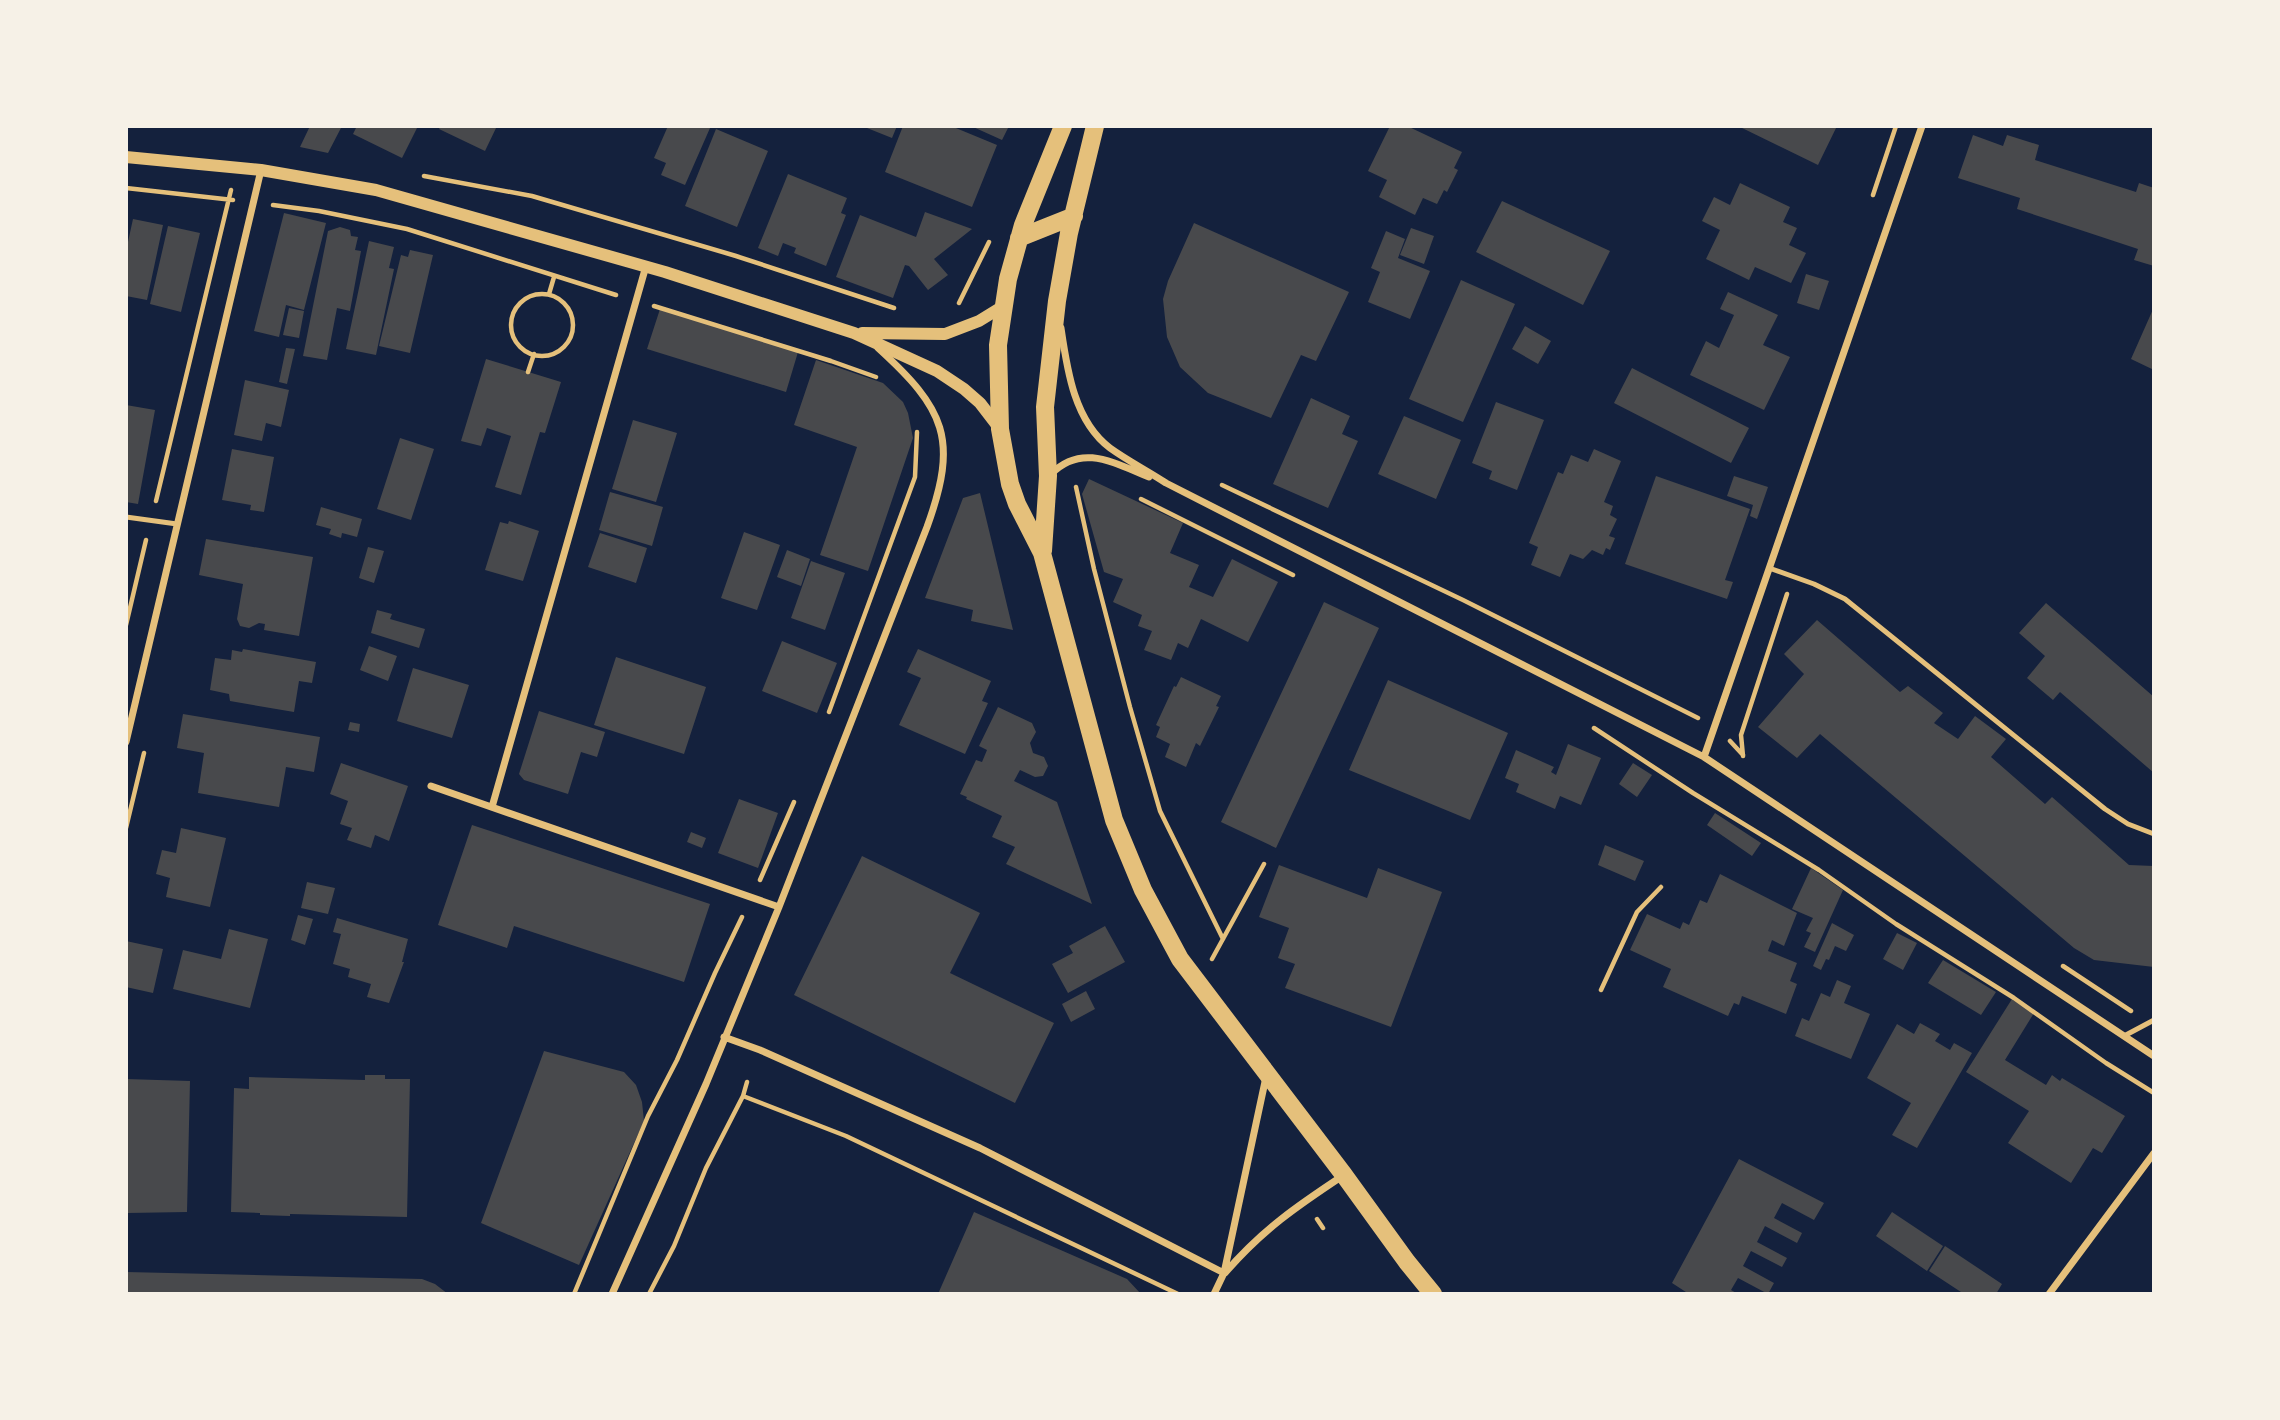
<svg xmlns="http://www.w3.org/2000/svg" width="2280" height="1420" viewBox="0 0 2280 1420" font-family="Bitter,serif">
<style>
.building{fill:#48494c}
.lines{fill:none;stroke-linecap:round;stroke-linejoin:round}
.path{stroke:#e5c07b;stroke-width:4.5}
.service{stroke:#e5c07b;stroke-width:5}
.minor{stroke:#e5c07b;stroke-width:7}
.tertiary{stroke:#e5c07b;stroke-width:12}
.primary{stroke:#e5c07b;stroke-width:18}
</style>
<rect width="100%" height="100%" fill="#14213d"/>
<!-- building -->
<path class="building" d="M310,126h32l-14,27 -28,-6z
M357,126h61l-16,32 -49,-24z
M441,126h56l-12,25 -46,-22z
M668,126h37l5,2 -25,57 -24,-10 5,-12 -12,-5z
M862,126h35l-5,12z
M903,126h48l46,19 -25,62 -87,-35z
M971,126h38l-7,14z
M1390,126h17l55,26 -8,16 4,2 -11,22 -3,-2 -7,14 -14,-6 -8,17 -36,-18 8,-17 -19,-9z
M1738,126h99l-19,39z
M716,129l52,22 -31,76 -52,-21z
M1973,135l30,11 4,-11 32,10 -4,15 101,32 3,-9 15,5v78l-20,-6 4,-11 -121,-40 3,-11 -62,-20z
M788,174l59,24 -6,15 5,2 -20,51 -32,-13 2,-5 -13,-5 -5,13 -20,-8z
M1740,183l50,24 -7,15 14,6 -8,17 17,8 -15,30 -36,-16 -6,13 -43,-21 14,-29 -18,-9 12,-24 16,8z
M1502,201l108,50 -27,54 -107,-53z
M925,212l47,17 -38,30 14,16 -20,15 -19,-24 -4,-1 -12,33 -57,-21 24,-62 56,22z
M284,213l42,10 -22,87 -18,-5 -7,32 -25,-6z
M133,219l30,6 -16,75 -21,-4v-45z
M1194,223l155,69 -33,69 -15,-6 -30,63 -63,-25 -28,-26 -13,-30 -4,-38 5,-18z
M168,226l32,7 -19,79 -31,-8z
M340,227l10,3 1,6 7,1 -3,13 6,1 -11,60 -13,-3 -10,52 -24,-4 25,-125z
M1411,228l23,8 -10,28 -24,-9z
M1386,231l19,8 -7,19 32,13 -20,48 -42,-17 12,-30 -9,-4z
M369,241l25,6 -5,21 5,1 -18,86 -30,-6z
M410,250l23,5 -23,98 -31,-7 22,-91 7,2z
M1806,274l23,7 -10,29 -22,-7z
M1461,280l54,24 -52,118 -54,-23z
M1728,292l50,23 -15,30 27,12 -26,53 -74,-35 16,-34 13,7 15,-33 -14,-6z
M2154,307v63l-23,-11z
M289,308l15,3 -5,27 -16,-3z
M660,309l138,43 -12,40 -139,-43z
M1525,326l26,15 -13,23 -26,-15z
M286,348l9,1 -8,35 -8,-2z
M486,359l75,23 -16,51 -5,-1 -19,63 -26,-8 16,-51 -24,-8 -6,18 -20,-5z
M816,360l67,23 20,19 5,11 5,25 -45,133 -48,-16 37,-108 -63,-22z
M1632,368l117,60 -18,35 -117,-60z
M245,380l44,10 -8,37 -15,-4 -4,18 -28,-6z
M1311,398l39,18 -8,18 16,7 -30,67 -55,-24z
M1496,402l48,18 -27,70 -28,-11 3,-8 -20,-8z
M126,405l29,5 -17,94 -12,-2z
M1404,416l57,24 -25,59 -58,-25z
M633,420l44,13 -21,69 -44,-13z
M400,438l34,11 -23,71 -34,-11z
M232,449l42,8 -10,55 -14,-2 1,-5 -29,-5z
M1594,449l27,12 -17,41 9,4 -3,9 7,4 -8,17 6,2 -5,12 -4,-2 -3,7 -11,-5 -9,9 -13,-5 -10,23 -29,-12 7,-18 -9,-4 29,-71 5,2 8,-19 17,7z
M1656,476l94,33 -25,71 8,2 -6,17 -102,-35z
M1734,476l34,11 -11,32 -7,-3 3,-11 -26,-9z
M1089,479l94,44 -13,30 29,12 -10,22 24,10 19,-38 46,23 -30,60 -47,-23 -13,29 -10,-5 -7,17 -27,-10 8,-19 -14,-5 4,-11 -29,-13 10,-23 -19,-7 -22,-78z
M610,492l53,15 -11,39 -53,-16z
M980,493l33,137 -42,-9 2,-11 -48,-12 38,-100z
M321,507l41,12 -5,18 -15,-4 -1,5 -12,-4 2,-5 -15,-4z
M509,521l30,10 -16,50 -38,-11 15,-48 8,2z
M744,532l36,13 -23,65 -36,-12z
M600,533l47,15 -11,35 -48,-16z
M206,539l107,18 -14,79 -35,-6 1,-6 -6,-1 -10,5 -9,-2 -3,-7 6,-35 -44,-9z
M368,547l16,4 -10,32 -15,-5z
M787,550l23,9 -9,27 -24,-9z
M811,561l34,12 -20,57 -34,-12z
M1324,602l55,26 -103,220 -55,-26z
M2046,603l108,94v76l-94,-81 -7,8 -26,-22 18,-22 -26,-23z
M377,610l15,4 -2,5 35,10 -6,19 -48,-15z
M1817,620l83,72 8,-6 35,27 -9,10 24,16 17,-23 31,23 -15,18 54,47 7,-7 77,68 25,1v101l-60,-7 -20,-12 -254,-214 -23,24 -39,-31 46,-53 -20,-20z
M782,641l55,22 -20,50 -55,-22z
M369,646l28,10 -9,25 -28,-11z
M243,649l73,13 -4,21 -13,-2 -5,31 -64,-11 -1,-7 -19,-4 5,-32 16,2 1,-10 10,2z
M918,649l73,32 -9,20 6,2 -23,51 -66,-29 22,-47 -14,-6z
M616,657l90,30 -22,67 -90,-29z
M413,668l56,17 -17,53 -55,-17z
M1181,677l40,19 -5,10 3,1 -19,39 -4,-3 -10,24 -21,-10 5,-13 -14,-7 4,-10 -4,-2 18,-39 2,1z
M1388,680l120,53 -38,87 -121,-50z
M998,707l34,16 4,9 -6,11 3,10 11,4 4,9 -5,10 -8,1 -15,-7 -6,11 43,21 35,102 -86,-40 9,-17 -23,-10 10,-21 -36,-17 1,-2 -7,-3 16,-34 6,2 5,-12 -8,-4z
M539,711l66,21 -8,25 -16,-5 -13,42 -44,-14 -5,-6z
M183,714l137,23 -6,35 -28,-5 -7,40 -81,-14 6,-40 -27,-5z
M350,722l10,2 -1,8 -11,-2z
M1568,744l33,14 -20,47 -21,-9 -5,13 -39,-17 3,-8 -14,-6 11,-28 38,17 -3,5 5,3z
M341,763l67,23 -19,55 -14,-6 -4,13 -24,-8 5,-12 -12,-4 8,-23 -18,-7z
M1633,763l19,12 -15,22 -18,-13z
M739,799l39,14 -20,55 -40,-15z
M1715,813l46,30 -9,13 -45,-31z
M472,825l238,79 -26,78 -170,-56 -7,22 -69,-23z
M181,828l45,10 -16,69 -44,-10 4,-19 -14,-4 6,-24 14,3z
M691,832l15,6 -4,10 -15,-6z
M1605,845l39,16 -9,20 -37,-16z
M862,856l118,57 -30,60 104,50 -39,80 -221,-108z
M1279,865l88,33 11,-30 64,24 -51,135 -106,-39 10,-24 -17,-6 11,-30 -30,-11z
M1811,868l32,22 -28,62 -11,-5 7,-14 -5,-2 7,-13 -21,-9z
M1720,874l77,39 -13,33 -12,-6 -4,11 29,12 -7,18 7,3 -11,30 -44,-18 -3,9 -5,-2 -6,13 -65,-29 8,-18 -41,-19 17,-36 33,15 3,-7 6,3 11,-25 7,3z
M307,882l28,6 -7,26 -27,-6z
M298,915l15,4 -8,26 -14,-5z
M337,918l71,21 -6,23h2l-15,41 -22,-6 4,-13 -23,-7 2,-8 -17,-5 8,-30 -8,-2z
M1832,923l22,12 -8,16 -11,-5 -6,14 -3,-1 -5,11 -8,-4z
M1105,926l20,36 -57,31 -16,-29 21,-11 -4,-7z
M229,929l39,10 -18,69 -77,-19 10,-39 38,9z
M1897,933l20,10 -14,27 -20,-11z
M126,941l37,8 -10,44 -27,-6z
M1943,960l53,32 -15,23 -53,-32z
M1837,980l14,6 -7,17 26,11 -19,45 -56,-23 7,-18 7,3 12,-28 9,4z
M1086,991l9,18 -24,13 -9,-18z
M2012,999l22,14 -29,47 41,25 6,-10 8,6 2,-3 63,38 -23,37 -9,-5 -22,35 -63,-40 21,-32 -63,-39z
M1920,1023l20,11 -5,7 15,9 4,-7 18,10 -55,95 -25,-13 19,-32 -44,-25 30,-54 17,10z
M544,1051l80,21 12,13 6,17 2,19 -65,144 -98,-42z
M365,1075h20v4h25l-3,138 -117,-3v2l-30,-1v-2l-29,-1 3,-124 15,1v-12l116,3z
M126,1079l64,2 -3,131 -60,1z
M1739,1159l85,44 -10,17 -32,-17 -8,15 28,15 -5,10 -32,-17 -8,16 30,16 -5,9 -31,-16 -8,15 31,17 -6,11 -30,-16 -7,12 7,4h-49l-17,-11z
M974,1212l153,67 14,15h-203z
M1892,1212l51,34 -16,25 -51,-35z
M1945,1246l57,38 -6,10h-32l-35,-23z
M126,1272l296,7 13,5 13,10h-322z"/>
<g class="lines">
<!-- path -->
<path class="path" d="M424,176l108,20 204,60 158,52
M126,188l107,12
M1873,195l23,-69
M273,205l46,6 88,18 209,66
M549,294l5,-17
M511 325a31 31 0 1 1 62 0a31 31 0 1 1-62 0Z
M959,303l30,-61
M654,306l177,55 45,16
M528,372l6,-18
M1222,485l241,115 235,118
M1076,487l18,82 36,138 30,104 63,128
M1141,499l152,76
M156,501l75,-311
M126,625l20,-85
M829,712l86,-235 2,-45
M1594,728l99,65 126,77 77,54 118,74 92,65 48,30
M1730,741l13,14
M1743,756l-2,-21 46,-141
M126,828l18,-75
M760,880l34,-78
M1212,959l52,-95
M2063,966l68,45
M1601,990l36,-78 24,-25
M743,1096l103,40 332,158
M1317,1219l6,9
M574,1294l74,-178 29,-56 38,-87 27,-56
M649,1294l25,-48 32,-78 37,-72 4,-14"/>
<!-- service -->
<path class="service" d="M126,517l51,7
M1769,568l45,16 31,15 260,210 23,15 26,10
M2124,1036l30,-16"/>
<!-- minor -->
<path class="minor" d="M1061,328c6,41 13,93 49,120 18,13 38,23 56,35l538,274 450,299
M1051,474c31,-31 63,-11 98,3
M126,742l135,-572
M1704,757l218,-631
M431,786l348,121
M492,807l154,-541
M724,1037l36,13 220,98 244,125
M1225,1273c37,-43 72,-67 119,-98
M612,1294l94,-210 73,-177 148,-380c32,-88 18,-118 -49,-179
M1214,1294l10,-21 42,-196
M2049,1294l105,-141"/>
<!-- tertiary -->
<path class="tertiary" d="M126,157l135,13 115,20 289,82 189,61 83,38 27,18 16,14 20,26
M862,333l83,1 34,-13 26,-16"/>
<!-- primary -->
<path class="primary" d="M1063,126l-40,99 -15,54 -10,66 2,84 10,55 7,20 25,49 72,267 29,70 37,69 164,216 63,87 26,32
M1019,238l55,-22
M1043,551l5,-75 -3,-69 12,-106 12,-68 26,-107"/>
</g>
<!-- border -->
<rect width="2280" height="1420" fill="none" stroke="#f6f1e7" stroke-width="256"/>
</svg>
